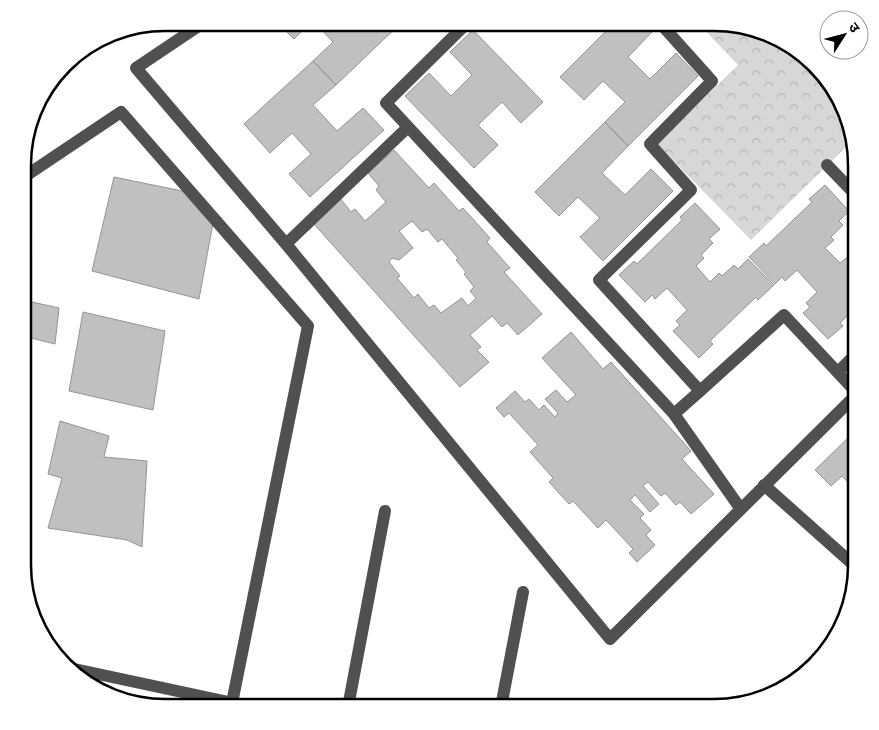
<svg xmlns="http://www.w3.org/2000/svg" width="879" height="730" viewBox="0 0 879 730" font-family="Cabin,'Noto Sans Devanagari',sans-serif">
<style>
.forest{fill:url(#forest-crowns)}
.building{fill:#c0c0c0;stroke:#949494;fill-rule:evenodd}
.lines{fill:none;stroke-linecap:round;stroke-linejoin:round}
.minor{stroke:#505050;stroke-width:12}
.rim{fill:none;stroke:#000;stroke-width:2.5}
</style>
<defs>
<pattern id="forest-crowns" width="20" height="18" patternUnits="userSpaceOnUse" patternTransform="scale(1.25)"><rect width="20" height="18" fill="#d7d7d7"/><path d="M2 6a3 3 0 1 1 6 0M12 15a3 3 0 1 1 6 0" fill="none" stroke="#b7b7b7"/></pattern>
</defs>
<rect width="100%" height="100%" fill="#fff"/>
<!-- forest -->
<path class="forest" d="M698,23h25l46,10 46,31 31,46 6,31 -101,99 -94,-96 81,-79z"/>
<!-- building -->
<path class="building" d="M278,23h32l-16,16z
M315,23h86l-65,62 -23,-24 20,-19z
M614,23h31l8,8 -25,26 22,22 26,-26 22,23 -70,70 -23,-24 20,-20 -22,-21 -19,19 -24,-23z
M473,30l70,72 -22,21 -19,-21 -24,23 20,20 -24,23 -69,-72 24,-23 22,23 21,-21 -22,-23z
M313,61l23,24 -23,20 24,26 26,-23 21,22 -74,67 -21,-23 22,-20 -19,-21 -22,20 -26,-29z
M605,122l23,24 -26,27 23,22 26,-26 22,22 -70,70 -23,-24 20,-19 -22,-21 -19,19 -24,-24z
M394,150l35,38 5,-5 25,28 4,-3 27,30 -3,4 23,26 -6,4 38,42 -24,21 -11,-12 -5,4 -10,-11 -22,19 11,12 -4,3 12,12 -29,25 -147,-164 27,-25 11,14 4,-3 10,12 21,-19 -10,-12 3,-4 -11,-13zM412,221l10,11 5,-3 11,13 4,-3 16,19 -2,2 10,12 -2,2 10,13 -4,4 6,7 -8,8 -6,-8 -21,15 -7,-8 -5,3 -11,-14 -4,4 -17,-20 3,-2 -11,-14 3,-4 7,2 14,-12 -14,-17z
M114,177l78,16 22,25 -15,81 -107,-28z
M825,185l24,26 -10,10 4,4 -12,12 3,3 -9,8 15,15 9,-7 2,2 5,-4v53l-16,16 3,3 -15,13 -25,-26 7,-6 -4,-4 11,-11 -20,-22 -12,11 -3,-4 -7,7 -26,-27 15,-14 2,3 46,-44 -3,-3z
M695,203l25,26 -11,10 4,4 -12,12 3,3 -8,8 14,16 9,-9 3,3 12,-11 4,4 10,-10 26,26 -16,15 -2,-3 -46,44 3,3 -14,14 -26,-27 7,-6 -4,-4 11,-11 -20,-22 -12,11 -3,-4 -7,7 -26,-27 15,-14 3,3 45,-44 -2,-3z
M23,300l36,8 -4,36 -32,-8z
M83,312l82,19 -12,79 -84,-19z
M571,332l32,37 8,-7 80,89 -9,8 32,35 -23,20 -11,-12 -4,3 -11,-12 -4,3 -13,-14 -5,4 16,18 -9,8 -15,-17 -5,5 14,14 -4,4 11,12 -5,5 9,10 -18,17 -8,-9 4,-4 -27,-29 -8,8 -25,-27 -4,3 -20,-22 4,-4 -23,-26 8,-7 -29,-32 -5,4 -8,-9 19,-17 10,11 4,-3 10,11 5,-5 11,12 3,-4 -13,-14 11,-9 11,12 9,-7 -34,-37z
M60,421l49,15 -5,21 43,4 -5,86 -15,-7 -79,-12 14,-50 -14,-4z
M856,430v61l-14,-15 -11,10 -16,-16z"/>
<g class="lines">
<!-- minor -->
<path class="minor" d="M203,23l-67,45 150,176 324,395 246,-244
M467,23l-81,80 288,311 66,94
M660,23l52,58 -62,63 41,46 -92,90 101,111 -26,23
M827,165l29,30
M24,177l97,-65 187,214 -76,377
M286,244l122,-117
M838,372l18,-18
M700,391l84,-76 72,77
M764,485l92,82
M65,667l187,40
M348,707l37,-196
M501,707l22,-115"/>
</g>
<!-- crop -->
<path d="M0 0H879V730H0ZM165 31H714A134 134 0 0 1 848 165V565A134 134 0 0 1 714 699H165A134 134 0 0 1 31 565V165A134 134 0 0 1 165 31Z" fill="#fff" fill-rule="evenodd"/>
<path class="rim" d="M165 31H714A134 134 0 0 1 848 165V565A134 134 0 0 1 714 699H165A134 134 0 0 1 31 565V165A134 134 0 0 1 165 31Z"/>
<!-- north arrow -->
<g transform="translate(844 35) rotate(54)"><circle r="24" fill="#ffffff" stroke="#999999"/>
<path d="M0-4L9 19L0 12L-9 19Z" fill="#000000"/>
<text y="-8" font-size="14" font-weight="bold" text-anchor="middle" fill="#000000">उ</text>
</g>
</svg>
